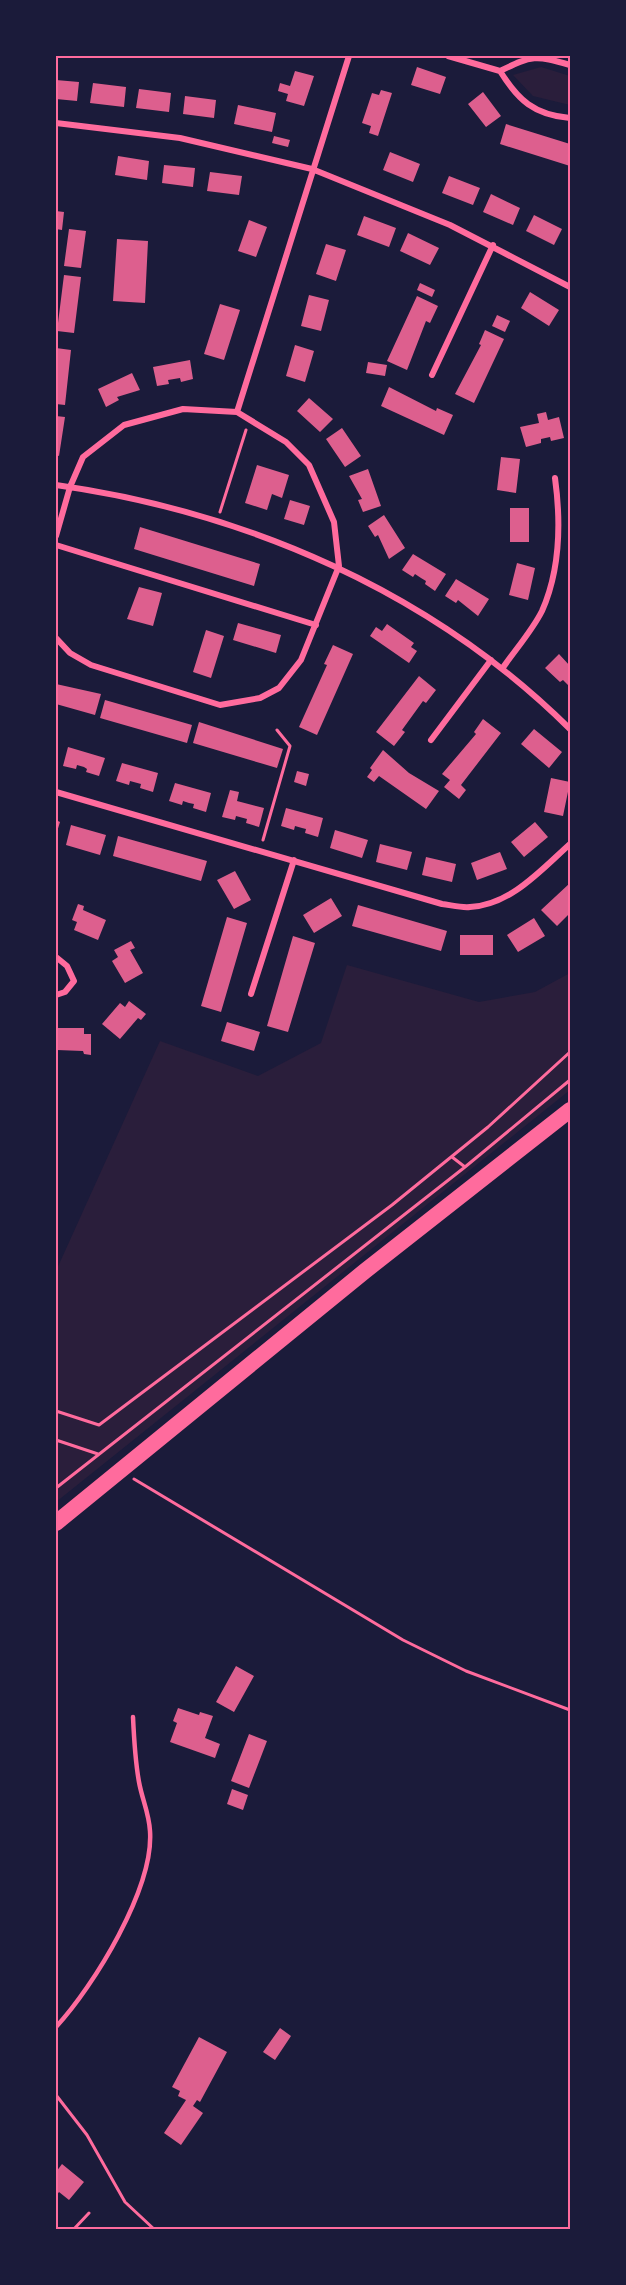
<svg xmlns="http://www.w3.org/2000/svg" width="626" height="2285" viewBox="0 0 626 2285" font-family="'Varela Round',sans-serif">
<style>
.green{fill:#2a1e3b}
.building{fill:#dd5f8e}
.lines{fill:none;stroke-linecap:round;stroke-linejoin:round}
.path{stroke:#ff6b9d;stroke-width:3}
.service{stroke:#ff6b9d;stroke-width:4.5}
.minor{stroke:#ff6b9d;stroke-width:6}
.trunk{stroke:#ff6b9d;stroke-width:16}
.neatline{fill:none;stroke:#ff6b9d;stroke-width:2}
</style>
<rect width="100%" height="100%" fill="#1b1b3a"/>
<!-- green -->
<path class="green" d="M541,67l29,9v29l-37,-9 -20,-21z
M347,965l132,37 56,-10 35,-19v117l-514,412v-231l104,-230 98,35 63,-33z"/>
<!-- building -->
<path class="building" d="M417,67l29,10 -6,17 -29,-9z
M295,71l19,5 -10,30 -18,-5 2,-7 -10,-3 2,-8 10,3z
M56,80l23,2 -2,19 -21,-2z
M93,83l33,4 -2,20 -34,-4z
M139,89l32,4 -2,19 -33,-4z
M381,90l11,3 -14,43 -9,-3 2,-7 -9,-3 10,-30 7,2z
M483,92l18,24 -15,11 -18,-23z
M185,96l31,4 -2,18 -31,-4z
M238,105l38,8 -4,19 -38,-8z
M506,124l64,20v22l-70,-22z
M274,136l16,4 -2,7 -16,-4z
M390,152l30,12 -7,18 -30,-12z
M118,156l31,5 -2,19 -32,-5z
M164,165l31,3 -2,19 -31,-4z
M210,172l32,4 -3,19 -32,-4z
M449,176l31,12 -7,17 -31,-12z
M491,194l29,14 -7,17 -30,-13z
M56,211l8,1 -2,18 -6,-1z
M534,215l28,14 -8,16 -28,-14z
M364,216l32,12 -7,19 -32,-12z
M249,220l18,7 -11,30 -18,-6z
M69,229l17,2 -5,37 -17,-2z
M408,233l31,15 -9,17 -30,-14z
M117,239l31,2 -3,62 -32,-2z
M326,244l20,6 -10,31 -20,-7z
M64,275l17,2 -7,56 -17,-2z
M420,283l15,7 -3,7 -15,-7z
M530,292l29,18 -10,16 -28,-18z
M309,295l20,5 -8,31 -20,-5z
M417,296l21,10 -8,17 -4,-2 -19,49 -20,-9z
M220,304l20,6 -16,50 -20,-6z
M497,315l13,6 -5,11 -13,-6z
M485,330l19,9 -30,64 -19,-9 26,-49 -2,-1z
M295,345l19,6 -9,31 -19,-6z
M56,348l15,2 -6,55 -9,-1z
M190,360l3,19 -12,3 -1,-4 -12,2 1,4 -12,2 -4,-19z
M368,362l19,3 -2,11 -19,-3z
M132,373l8,17 -23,7 2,3 -13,7 -8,-18z
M389,387l47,24 1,-3 16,7 -9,20 -63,-29z
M309,398l24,21 -13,13 -23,-21z
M546,412l2,8 11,-3 5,21 -13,3 -1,-4 -9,2v4l-15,4 -6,-20 19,-4 -2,-9z
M56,416l9,1 -6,39 -3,-1z
M342,428l19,28 -16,11 -19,-28z
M501,457l19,2 -4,34 -19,-3z
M257,465l32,10 -7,23 -10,-4 -5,16 -22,-7z
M368,469l13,37 -18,6 -5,-12 4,-1 -13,-23z
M290,500l20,6 -6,19 -20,-6z
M510,508h19v34h-19z
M384,515l21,33 -16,11 -11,-24 -3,2 -7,-11z
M140,527l120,37 -6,22 -120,-37z
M413,554l33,20 -11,17 -10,-7 1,-3 -5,-3 -6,-4 -2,3 -11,-7z
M517,563l18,5 -7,32 -19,-5z
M456,579l33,20 -11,17 -20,-16 -2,3 -11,-7z
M139,587l23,6 -9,33 -26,-7z
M238,623l43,12 -5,18 -43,-13z
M387,624l27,19 -3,4 6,4 -8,12 -39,-27 6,-9 6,4z
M206,630l18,6 -13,42 -18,-6z
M333,645l20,9 -36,81 -18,-8 28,-62 -3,-1z
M559,654l11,12v27l-2,-3 2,-3 -7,-7 -3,2 -15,-14z
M419,676l17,14 -10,13 -3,-2 -21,29 3,2 -11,14 -18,-14z
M56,684l45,10 -6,21 -39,-11z
M105,700l87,25 -5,18 -87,-25z
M483,719l18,14 -40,52 5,5 -7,9 -15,-12 6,-7 -8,-6 34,-40 -2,-2z
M199,722l84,27 -6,19 -84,-25z
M534,729l28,23 -13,16 -28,-24z
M68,747l37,11 -6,18 -13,-4 1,-3 -3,-2 -7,-2 -1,4 -13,-3z
M383,750l26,23 30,18 -13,18 -47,-33 -5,6 -7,-5 5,-7 -2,-2z
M122,763l36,10 -5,19 -13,-4 1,-4 -11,-3 -1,4 -13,-4z
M297,771l12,3 -3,12 -12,-4z
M551,778l19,4 -7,34 -19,-4z
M175,783l36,10 -5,19 -13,-4 1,-4 -5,-1 -6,-2 -1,4 -13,-4z
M230,790l9,2 -2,9 27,7 -5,19 -13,-4 1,-4 -11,-3 -1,4 -13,-3z
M286,808l37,10 -5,19 -13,-4 1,-4 -4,-1 -7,-2 -1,4 -13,-4z
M56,820l4,2 -4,13z
M535,822l13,15 -24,20 -13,-15z
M71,825l35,10 -6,20 -34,-10z
M335,830l33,10 -6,18 -32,-10z
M118,836l89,25 -6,20 -88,-25z
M380,844l32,8 -5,18 -31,-8z
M500,852l7,17 -30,11 -6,-17z
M426,857l30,7 -4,18 -30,-7z
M235,871l16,29 -17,9 -17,-29z
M570,883v30l-13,13 -16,-16z
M331,898l11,18 -28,17 -11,-18z
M78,904l6,2 -1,4 23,10 -8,20 -24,-10 3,-8 -5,-2z
M358,905l89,26 -6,20 -89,-25z
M227,917l20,6 -26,89 -20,-6z
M534,918l11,18 -27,16 -11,-17z
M460,935h33v20h-33z
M293,936l22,7 -27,89 -21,-6z
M131,941l4,7 -5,2 13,23 -18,10 -13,-22 6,-4 -4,-7z
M129,1001l17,13 -5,6 -3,-2 -18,21 -18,-15 18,-21 5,4z
M227,1022l33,10 -6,19 -33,-10z
M57,1028h27v6h7v21l-7,-1 -1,-3 -26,-1z
M236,1666l18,10 -20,36 -18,-10z
M178,1708l21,7 1,-3 13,4 -8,22 15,6 -5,14 -45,-16 7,-19 -4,-2z
M249,1734l18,7 -18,47 -18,-7z
M232,1789l16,6 -5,15 -16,-6z
M280,2028l11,8 -16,24 -12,-8z
M199,2037l28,15 -27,50 -3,-2 -4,6 10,7 -22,32 -17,-12 22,-33 -8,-4 2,-5 -8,-4z
M62,2164l22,18 -15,18 -10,-8 -3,4v-24z"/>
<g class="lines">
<!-- path -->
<path class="path" d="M220,512l26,-82
M263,840l27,-94 -13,-16
M452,1157l13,10
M56,1411l43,14 293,-220 96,-78 82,-75
M56,1440l42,14
M134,1479l269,161 63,31 104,39
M56,1488l409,-321 105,-87
M56,2095l31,40 38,67 30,28
M73,2230l16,-17"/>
<!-- service -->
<path class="service" d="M56,2027c38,-41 98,-139 94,-196 -1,-18 -8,-32 -11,-49 -4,-22 -5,-43 -6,-65"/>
<!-- minor -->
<path class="minor" d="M448,56l52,15c18,29 34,44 70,47
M500,71c33,-16 35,-16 70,-6
M56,123l124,15 132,31 138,56 120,62
M432,375l61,-130
M237,412l112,-356
M56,485c191,27 376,107 514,244
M56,536l14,-49 13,-30 41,-32 59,-16 54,3 49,30 23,23 25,57 5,44 -38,94 -22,28 -19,10 -40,7 -129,-40 -21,-12 -14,-15
M56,545l260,80
M502,669c13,-19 30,-38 40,-58 19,-43 19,-89 13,-133
M431,740l60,-80
M56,792l386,112c9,1 19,4 28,3 41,-2 72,-38 100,-63
M56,957l11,9 7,15 -9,11 -9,3
M251,994l43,-134"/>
<!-- trunk -->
<path class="trunk" d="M56,1523l309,-252 205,-161"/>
</g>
<!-- border -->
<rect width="626" height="2285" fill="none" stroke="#1b1b3a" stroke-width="114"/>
<rect x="57" y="57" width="512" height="2171" class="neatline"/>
</svg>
